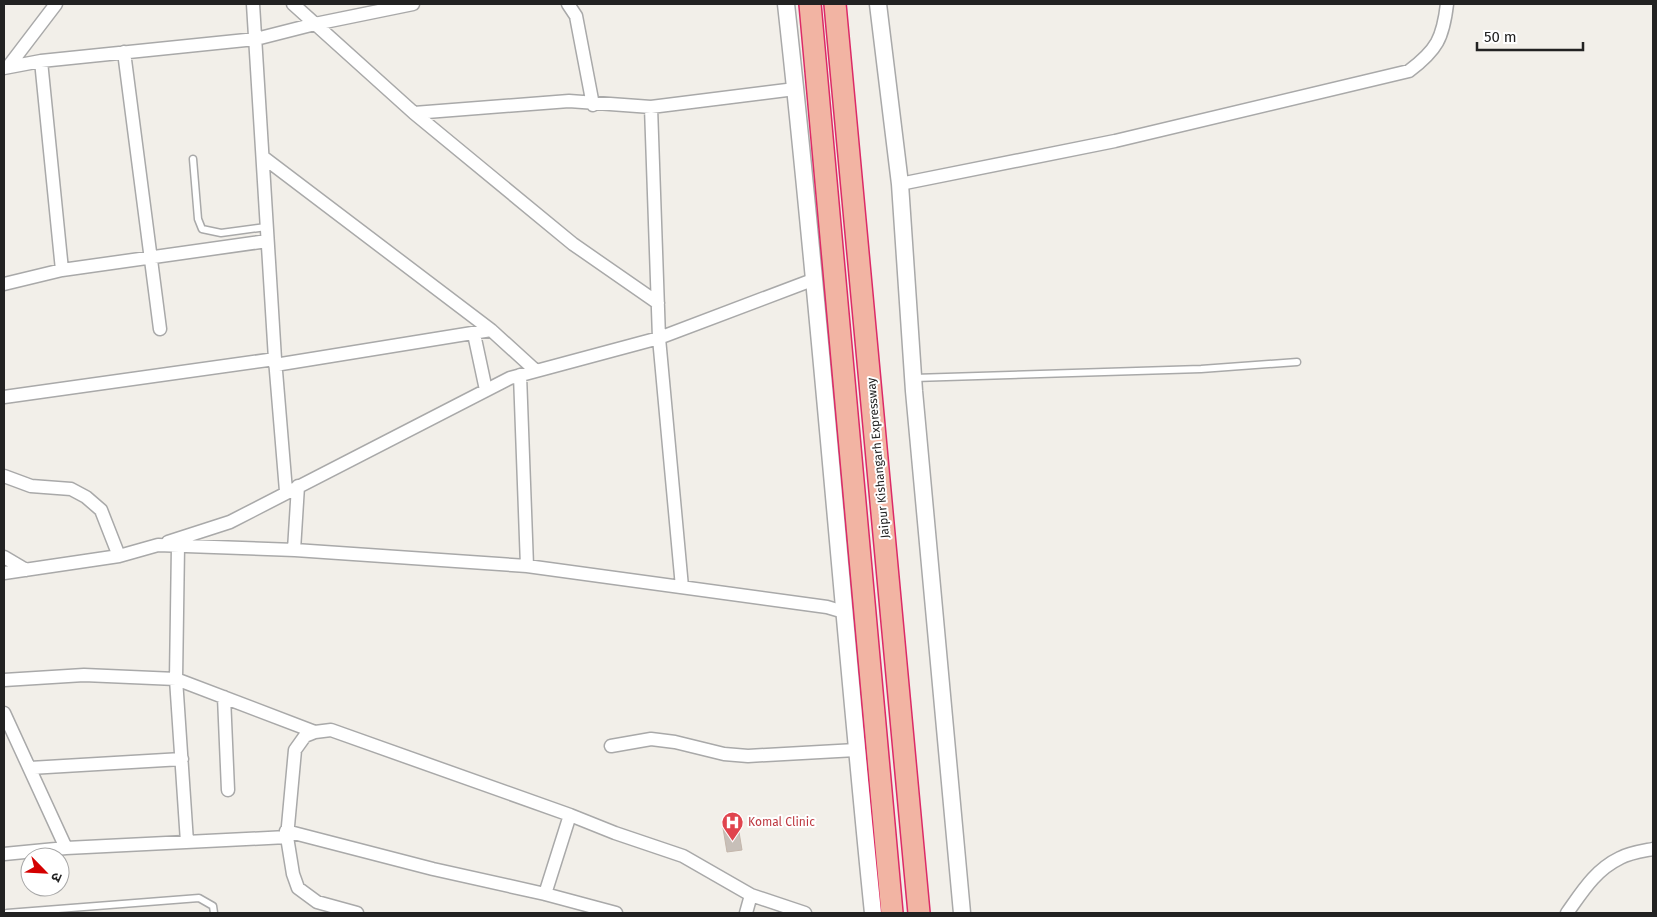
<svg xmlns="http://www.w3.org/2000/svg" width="1657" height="917" viewBox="0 0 1657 917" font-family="'Fira Sans','Noto Sans Devanagari',sans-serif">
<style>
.building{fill:#c7bfb8;stroke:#c4b6ab}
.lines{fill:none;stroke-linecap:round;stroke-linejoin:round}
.service-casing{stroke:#a9a9a9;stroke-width:9}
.minor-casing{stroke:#a9a9a9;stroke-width:15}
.tertiary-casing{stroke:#a9a9a9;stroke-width:19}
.trunk-casing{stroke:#dc2a67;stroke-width:24}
.service{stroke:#fff;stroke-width:6}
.minor{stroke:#fff;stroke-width:12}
.tertiary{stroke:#fff;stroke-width:16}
.trunk{stroke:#f2b4a3;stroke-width:21}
.labels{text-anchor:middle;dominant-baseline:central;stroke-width:4;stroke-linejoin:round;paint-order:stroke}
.street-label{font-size:12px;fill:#222;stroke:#fff}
.health-label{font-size:12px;fill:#be3a42;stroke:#fff;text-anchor:start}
</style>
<rect width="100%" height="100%" fill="#f2efe9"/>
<!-- building -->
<path class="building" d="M738,826l4,24 -15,2 -4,-24z"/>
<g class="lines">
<defs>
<path id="service" d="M193,159l5,60 4,10 19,4 45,-6
M914,378l287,-9 96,-7
M7,913l192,-15 14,8 1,7"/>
<path id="minor" d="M253,4l22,355 11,132
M293,4l121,109 159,131 85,59
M568,4l8,12 17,89
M124,52l36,277
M41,61l21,209
M8,67l48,-63
M4,68l37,-7 215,-22 59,-15 98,-20
M651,107l8,231 23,249
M414,113l155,-12 82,6 144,-18
M263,157l228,173 44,40
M900,184l215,-43 294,-70c28,-21 34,-33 38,-67
M4,284l58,-14 205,-29
M474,334l12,56
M275,365l216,-35
M520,375l7,191
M4,397l271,-38
M4,476l27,10 40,3 15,8 15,13 18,46
M168,542l62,-20 280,-144 149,-40 156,-59
M178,546l-2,133 11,163
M294,550l4,-64
M4,557l22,13
M4,573l115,-17 39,-11 137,5 232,16 300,41 17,5
M4,680l80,-5 92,4 139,53
M224,697l4,93
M4,713l62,135
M611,746l40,-7 24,3 49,12 24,2 108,-6
M30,768l152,-9
M570,815l45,18 68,23 68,39
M286,831l147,38 112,25 71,19
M4,854l62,-6 221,-11
M357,913l-40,-11 -19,-14 -5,-14 -6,-37 8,-87 10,-14 10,-4 16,-2 239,85 -25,79
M746,913l5,-18 54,18
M1567,913c15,-21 28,-43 53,-55 9,-5 23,-7 33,-9"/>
<path id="tertiary" d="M786,4c34,303 56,606 87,909
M878,4l22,180 14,207 48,522"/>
<path id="trunk" d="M810,4l82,909
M835,4l84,909"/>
</defs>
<!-- service casing -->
<use href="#service" class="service-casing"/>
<!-- minor casing -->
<use href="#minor" class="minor-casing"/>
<!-- tertiary casing -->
<use href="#tertiary" class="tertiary-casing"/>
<!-- trunk casing -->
<use href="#trunk" class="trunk-casing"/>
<!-- service -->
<use href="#service" class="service"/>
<!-- minor -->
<use href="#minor" class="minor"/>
<!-- tertiary -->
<use href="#tertiary" class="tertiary"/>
<!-- trunk -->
<use href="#trunk" class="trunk"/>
</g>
<!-- icons -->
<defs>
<symbol id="hospital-pin" viewBox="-11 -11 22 30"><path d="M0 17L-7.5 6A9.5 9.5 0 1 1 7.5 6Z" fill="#e0444e" stroke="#fff"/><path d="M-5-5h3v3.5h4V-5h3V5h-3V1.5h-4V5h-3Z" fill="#fff"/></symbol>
</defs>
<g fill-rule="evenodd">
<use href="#hospital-pin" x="720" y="810" width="25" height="34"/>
</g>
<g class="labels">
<!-- street labels -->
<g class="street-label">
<text transform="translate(878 458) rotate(-95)">Jaipur Kishangarh Expressway</text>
</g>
<!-- health labels -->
<g class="health-label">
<text x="748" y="822">Komal Clinic</text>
</g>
</g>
<!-- border -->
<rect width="1657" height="917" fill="none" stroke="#222222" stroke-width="10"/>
<!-- north arrow -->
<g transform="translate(45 872) rotate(114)"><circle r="24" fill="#ffffff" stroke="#a7a7a7"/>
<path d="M0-4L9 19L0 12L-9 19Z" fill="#d40000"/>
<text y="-8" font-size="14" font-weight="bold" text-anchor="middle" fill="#222222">उ</text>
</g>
<!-- scale -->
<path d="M1477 42v8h106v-8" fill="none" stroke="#222222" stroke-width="2.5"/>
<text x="1484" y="42" font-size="15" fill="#222222" stroke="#ffffff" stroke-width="4" paint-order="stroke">50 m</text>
</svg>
